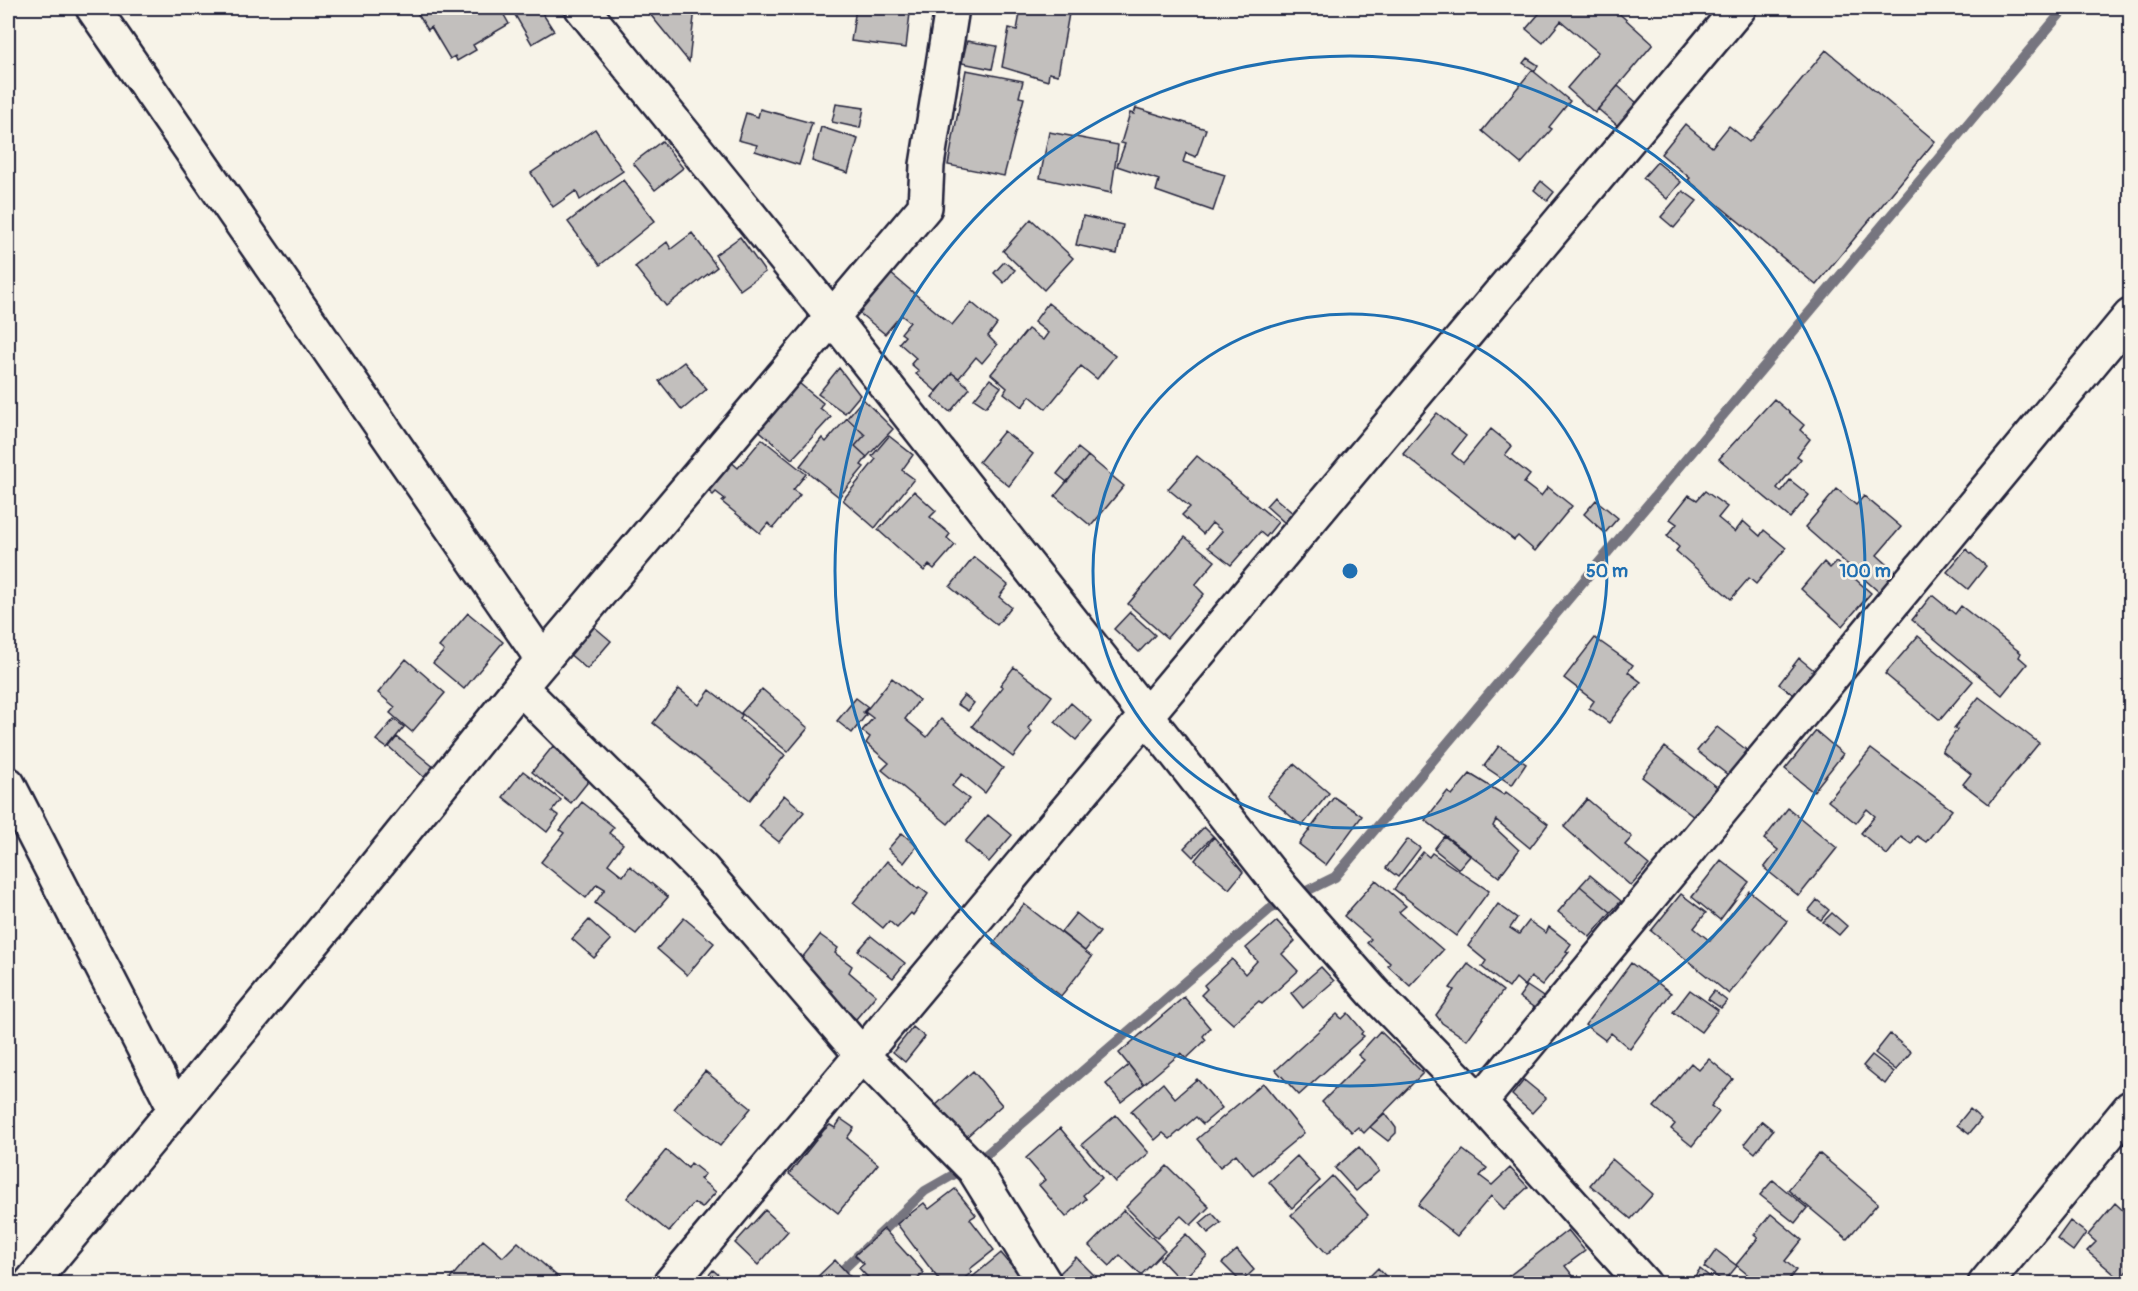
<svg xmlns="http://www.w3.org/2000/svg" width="2138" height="1291" viewBox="0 0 2138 1291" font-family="Pangolin,sans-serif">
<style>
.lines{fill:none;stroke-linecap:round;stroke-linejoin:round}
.stream{stroke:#76747f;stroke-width:10}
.building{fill:#c2bfbd;stroke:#22223b;stroke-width:1.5}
.street-casing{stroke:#22223b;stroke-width:38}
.secondary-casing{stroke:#22223b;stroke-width:38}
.street{stroke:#f7f3e8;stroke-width:33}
.secondary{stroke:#f7f3e8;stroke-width:33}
.ring{fill:none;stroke:#1f6fb2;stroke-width:3}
.centre{fill:#1f6fb2;stroke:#f7f3e8;stroke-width:3}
.ring-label{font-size:18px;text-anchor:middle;font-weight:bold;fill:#1f6fb2;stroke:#f7f3e8;stroke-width:5;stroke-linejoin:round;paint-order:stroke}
</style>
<rect width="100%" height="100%" fill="#f7f3e8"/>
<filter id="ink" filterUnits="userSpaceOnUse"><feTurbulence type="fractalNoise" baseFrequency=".0167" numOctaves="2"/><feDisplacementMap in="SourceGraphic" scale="12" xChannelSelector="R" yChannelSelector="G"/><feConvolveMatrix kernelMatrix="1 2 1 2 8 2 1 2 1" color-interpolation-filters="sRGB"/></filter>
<g filter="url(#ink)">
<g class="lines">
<!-- stream -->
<path class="stream" d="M835,1277l90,-86 56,-32 289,-250 65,-32 730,-869"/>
</g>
<!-- building -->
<path class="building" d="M414,8h86l9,16 -36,21 3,5 -19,11 -2,-5 -5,3 -19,-32 -3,3z
M527,8h12l15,23 -22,13 -17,-29z
M650,8h45l-6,54 -40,-49z
M856,8h27l27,5 -4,35 -55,-7z
M1021,8h49l-12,67 -9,-2 -1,8 -46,-14 7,-39 8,2z
M1544,8h69l40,36 -58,69 -28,-25 31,-36 -37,-31 -18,22 -17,-14z
M967,41l30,5 -5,23 -30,-6z
M1826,50l109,91 -119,144 -128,-105 2,-2 -29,-24 24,-30 27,23 17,-21 20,16z
M1527,58l11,7 -3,6 -12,-8z
M966,70l57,11 -4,16 5,1 -20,78 -56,-11z
M1532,70l38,31 -21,26 3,2 -31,35 -39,-33z
M1618,86l19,17 -19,23 -20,-17z
M836,104l28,4 -4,20 -28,-6z
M1136,108l70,21 -10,28 -10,-4 -3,9 42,13 -12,36 -57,-20 3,-11 -42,-14 8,-22 -4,-1 9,-30 4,1z
M760,109l52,14 -13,42 -44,-14 2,-6 -19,-5 8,-27 12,4z
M821,127l37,12 -10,34 -36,-12z
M595,129l28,42 -43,29 -4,-9 -23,16 -22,-34z
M1049,132l69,13 -7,48 -71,-15z
M662,141l21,27 -28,22 -22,-27z
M1657,162l24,20 -14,17 -24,-21z
M623,180l32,41 -55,44 -32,-43z
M1541,181l13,11 -7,9 -13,-11z
M1683,191l14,10 -23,27 -13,-11z
M1083,216l40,9 -6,29 -41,-9z
M1031,219l42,39 -29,32 -41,-39z
M692,233l25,34 -51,39 -31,-39 32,-25 4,7z
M740,237l25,35 -25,18 -25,-35z
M1004,262l11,8 -11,13 -10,-10z
M890,273l62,52 19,-23 26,22 -9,12 9,9 -15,18 -6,-6 -17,21 -7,-5 -15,19 -21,-18 3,-3 -8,-7 5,-6 -17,-15 6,-7 -4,-3 9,-11 -9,-7 -16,19 -27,-22z
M1048,303l67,53 -18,23 -16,-13 -35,43 -16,-13 -8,11 -18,-14 3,-5 -16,-14 37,-45 15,11 5,-7 -14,-11z
M684,362l23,27 -25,21 -23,-29z
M839,368l21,27 -15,18 -27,-19z
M952,373l18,15 -20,24 -18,-15z
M794,379l29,24 -3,5 11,9 -39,42 -38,-33z
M990,379l11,8 -15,20 -12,-8z
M863,399l30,30 -26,28 -12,-11 10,-11 -18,-17z
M1774,399l30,26 -4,5 10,9 -13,17 4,3 -24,29 4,4 9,-12 19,15 -19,23 -71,-59z
M1437,413l29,23 -14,18 11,9 28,-34 21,17 -7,9 25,20 -6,8 17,13 7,-9 24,19 -37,45 -17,-15 -4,4 -111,-86z
M847,418l18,17 -10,11 12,11 -6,8 3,2 -25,30 -39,-31 22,-28 4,4z
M1004,431l29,23 -24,32 -30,-24z
M889,436l24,19 -11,15 12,9 -39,49 -32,-28 33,-41 -4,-3z
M762,439l44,35 -13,16 7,5 -27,33 -5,-5 -8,10 -38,-31 3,-3 -9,-7 -3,3 -10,-9 24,-28 11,10z
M1078,448l10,8 -21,26 -10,-8z
M1088,456l36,30 -33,40 -36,-30z
M1197,456l81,66 -12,15 -6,-5 -29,33 -23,-18 14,-16 -10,-8 -9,11 -21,-19 8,-8 -22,-18z
M1197,456l81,66 -12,15 -6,-5 -29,33 -23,-18 14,-16 -10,-8 -9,11 -21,-19 8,-8 -22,-18z
M1837,489l19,16 8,-9 37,31 -24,28 19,17 -17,20 -74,-65z
M914,491l22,20 -6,6 20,17 -3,4 8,7 -21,24 -5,-4 -5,6 -46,-41z
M1705,491l22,16 -9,11 17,14 8,-11 17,15 4,-6 22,18 -30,36 -7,-6 -18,21 -55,-48 3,-4 -12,-11 10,-12 -7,-5 19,-24 8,5z
M1274,497l20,17 -9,9 -19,-17z
M1596,500l22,18 -13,15 -21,-19z
M1185,537l30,24 -20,24 9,9 -37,44 -39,-34z
M1966,549l20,17 -18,23 -21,-17z
M974,557l34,28 -9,12 12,10 -14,18 -47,-38z
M1824,562l6,6 6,-6 35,31 -29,33 -41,-37z
M1932,595l23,19 6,-8 60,47 -2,4 8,7 -25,31 -90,-75z
M1130,612l25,23 -16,17 -25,-23z
M468,613l35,29 -39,47 -31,-26 11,-12 -5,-4z
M591,624l20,17 -24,28 -19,-16z
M1918,636l55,45 -33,39 -55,-46z
M1595,638l38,27 -5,7 13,10 -32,41 -20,-15 5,-7 -30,-23z
M1799,658l16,13 -20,25 -16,-12z
M406,659l39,34 -33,39 -22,-19 5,-6 -17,-14z
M1014,667l38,29 -24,32 4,4 -19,25 -41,-31 31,-39 -3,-2z
M892,678l27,22 -14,19 22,18 14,-18 62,49 -18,25 -23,-19 -10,12 17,13 -21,25 -66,-54 7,-7 -23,-20 4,-6 -8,-6 11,-13 -8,-6z
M679,689l20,16 11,-15 32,25 -2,4 45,36 -35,45 -97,-77z
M762,689l46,39 -20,24 -47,-39z
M964,695l10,8 -6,8 -11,-7z
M1979,697l60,46 -50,61 -26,-20 8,-10 -29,-23 15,-21 -3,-2z
M1979,697l60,46 -50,61 -26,-20 8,-10 -29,-23 15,-21 -3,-2z
M856,698l12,9 -5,5 3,3 -14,18 -15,-12z
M1071,703l21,18 -16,19 -21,-18z
M394,719l10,8 -17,21 -11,-8z
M1717,727l31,24 -20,24 -31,-24z
M1816,731l27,23 -30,38 -28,-23z
M397,737l38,31 -9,11 -37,-32z
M553,746l38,32 -20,25 -39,-31z
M1499,746l27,18 -14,21 -28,-19z
M1665,747l52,40 -23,30 -52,-40z
M1871,749l81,61 -26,32 -9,-6 -6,8 -10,-7 -14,18 -26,-22 14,-17 -8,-7 -11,14 -28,-22z
M1294,764l35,29 -27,33 -35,-30z
M523,771l38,29 -9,11 7,5 -12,16 -44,-35z
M1470,774l34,21 2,-3 42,32 -18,24 -34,-28 -3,6 26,24 -20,27 -74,-57 22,-28 5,3z
M784,795l20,17 -25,30 -20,-16z
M1334,797l28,19 -36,49 -27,-21z
M1587,799l45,38 -7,8 24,20 -18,21 -67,-59z
M582,802l32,25 -5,6 14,11 -15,20 15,12 7,-10 38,31 -32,37 -41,-31 10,-14 -8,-5 -11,14 -45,-36 23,-29 -4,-3z
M1788,808l49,40 -38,48 -35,-28 14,-18 -14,-11z
M988,815l24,20 -23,27 -24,-20z
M1204,827l9,9 -20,21 -9,-9z
M902,833l15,13 -13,17 -16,-14z
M1444,836l26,20 -11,13 -25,-20z
M1214,837l29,35 -14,17 -34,-29z
M1408,839l12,9 -22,29 -12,-9z
M1423,852l6,5 3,-4 57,38 -33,45 -62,-47z
M1721,860l28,22 -29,38 -28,-23z
M887,861l31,28 1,-2 9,7 -15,21 -2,-2 -14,15 -8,-7 -6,7 -30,-25z
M1590,875l31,26 -10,11 -31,-26z
M1376,880l30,26 -7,6 44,38 -33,36 -22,-20 2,-3 -23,-20 4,-4 -27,-23z
M1580,886l31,26 -21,25 -32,-25z
M1749,891l38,30 -58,73 -78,-63 30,-37 25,19 -12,15 16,13z
M1817,900l12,10 -8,10 -13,-9z
M1024,904l68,53 -31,39 -68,-52z
M1498,904l19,14 -7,10 9,6 10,-13 17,12 3,-6 22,17 -5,7 3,1 -27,33 -11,-8 -6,9 -9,-8 -7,10 -27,-21 4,-6 -18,-15z
M1076,913l24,19 -15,19 -24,-19z
M1832,913l15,13 -8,9 -16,-13z
M684,918l30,25 -27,32 -30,-26z
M589,920l22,20 -17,18 -22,-19z
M1277,921l18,20 -13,13 16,17 -36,33 -3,-3 -26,23 -32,-29 6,-6 -3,-4 28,-26 13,15 12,-13 -11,-13z
M820,935l18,13 -3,5 17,13 -3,6 27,23 -20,24 -28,-23 4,-5 -35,-27z
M871,936l34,27 -12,15 -35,-27z
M1631,963l40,30 -41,56 -19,-16 -6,7 -20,-15z
M1468,964l35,27 -36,49 -25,-17 -6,-8 18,-25 -4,-2z
M1321,967l13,14 -31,27 -12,-15z
M1527,986l19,13 -7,12 -20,-14z
M1690,990l28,20 -17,22 -28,-20z
M1714,991l13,10 -6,7 -13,-9z
M1184,997l26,31 -7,8 3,4 -20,19 -5,-6 -37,31 -25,-31z
M1348,1013l15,18 -2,3 3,2 -65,59 -23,-25 61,-56 5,5z
M913,1027l12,10 -20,25 -12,-10z
M1380,1031l43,42 -59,60 -6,-6 -6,5 -30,-30 42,-42 -6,-5z
M1890,1034l21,18 -15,18 -21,-17z
M1872,1055l22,17 -9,12 -22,-18z
M1709,1059l24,20 -22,27 8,6 -27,34 -21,-17 4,-5 -21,-17 37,-44 8,7z
M1129,1065l15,19 -23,18 -15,-18z
M705,1071l46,37 -31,38 -46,-37z
M973,1071l29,34 -39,35 -29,-33z
M1197,1079l25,29 -19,16 -7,-7 -26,22 -7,-6 -8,7 -24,-29 32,-28 12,15z
M1524,1080l22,18 -14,15 -20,-18z
M1263,1083l41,50 -51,42 -17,-21 -16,13 -23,-28z
M1970,1109l11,10 -12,15 -12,-9z
M1385,1113l11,15v5l-8,8 -18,-14z
M1116,1115l33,38 -34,29 -33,-38z
M841,1119l13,9 -7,10 31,26 -40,49 -49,-39 35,-44 6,-5 5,3z
M1762,1121l11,9 -18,23 -11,-9z
M1060,1128l42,50 -19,17 3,4 -20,18 -27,-32 6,-5 -19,-22z
M1359,1147l20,24 -23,20 -21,-23z
M666,1150l22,18 3,-5 14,11 -5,5 16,13 -14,16 -8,-5 -25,29 -42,-34z
M1463,1150l24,18 -7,8 12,9 18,-17 18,19 -24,22 -13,-13 -34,40 -39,-31z
M1819,1153l59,50 -31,36 -59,-49z
M1297,1156l23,25 -28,27 -23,-26z
M1612,1159l41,35 -22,25 -41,-34z
M1167,1166l42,41 -18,18 -10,-9 -24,22 -31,-31z
M1332,1176l36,39 -41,39 -36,-39z
M1773,1180l34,28 -12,15 -35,-28z
M955,1189l21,26 -6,4 24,31 -24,19 2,3 -15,12h-15l-45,-60 27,-21 5,6z
M2115,1203l15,14v50l-10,12 -33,-28 9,-9 -8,-7z
M765,1210l23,21 -30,34 -23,-22z
M1124,1210l41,40 -24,25 -21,-20 -10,11 -21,-20z
M1212,1213l9,10 -13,10 -8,-10z
M1771,1214l31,26 -17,21 11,9 -11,14h-26l-23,-19 22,-27 -4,-3z
M2070,1221l16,12 -13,18 -16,-12z
M884,1229l40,44 -12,11h-38l-15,-16 5,-4 -9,-9z
M1568,1230l17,21 -20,15 13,16 -63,2 -6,-8z
M1186,1234l21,22 -26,25 -21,-22z
M483,1240l20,17 15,-15 48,42h-111l-5,-5z
M1237,1250l17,20 -13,12 -19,-19z
M1716,1250l21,16 -13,16 -20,-15z
M1001,1253l26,31h-53l-4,-5z
M1076,1257l20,20 -6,7h-26l-7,-8z
M835,1260l22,24h-47z
M1378,1268l15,16h-31z
M1700,1269l19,15h-30z
M713,1270l16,14h-28z"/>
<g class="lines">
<defs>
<path id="street" d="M93,8l450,652
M832,317l450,571 91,104 107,110 164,182
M520,687l183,183 158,184 113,115 71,115
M8,784l166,323
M1480,1102l650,-786
M30,1284l316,-381 174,-216 405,-480 2,-42 25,-157
M670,1284l1069,-1276
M1985,1284l145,-176"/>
<path id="secondary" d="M582,8l250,309"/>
</defs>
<!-- street casing -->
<use href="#street" class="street-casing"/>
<!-- secondary casing -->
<use href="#secondary" class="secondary-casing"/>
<!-- street -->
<use href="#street" class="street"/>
<!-- secondary -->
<use href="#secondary" class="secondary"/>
</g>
</g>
<!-- distance rings -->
<g class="ring">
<circle cx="1350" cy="571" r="257"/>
<circle cx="1350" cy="571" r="515"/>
</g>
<circle cx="1350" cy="571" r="9" class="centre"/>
<g class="ring-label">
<text x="1607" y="577">50 m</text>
<text x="1865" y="577">100 m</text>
</g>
<!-- margin -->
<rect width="2138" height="1291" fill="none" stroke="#f7f3e8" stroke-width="30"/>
<rect x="15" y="15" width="2108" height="1261" fill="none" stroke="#22223b" stroke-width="2" filter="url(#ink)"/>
</svg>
